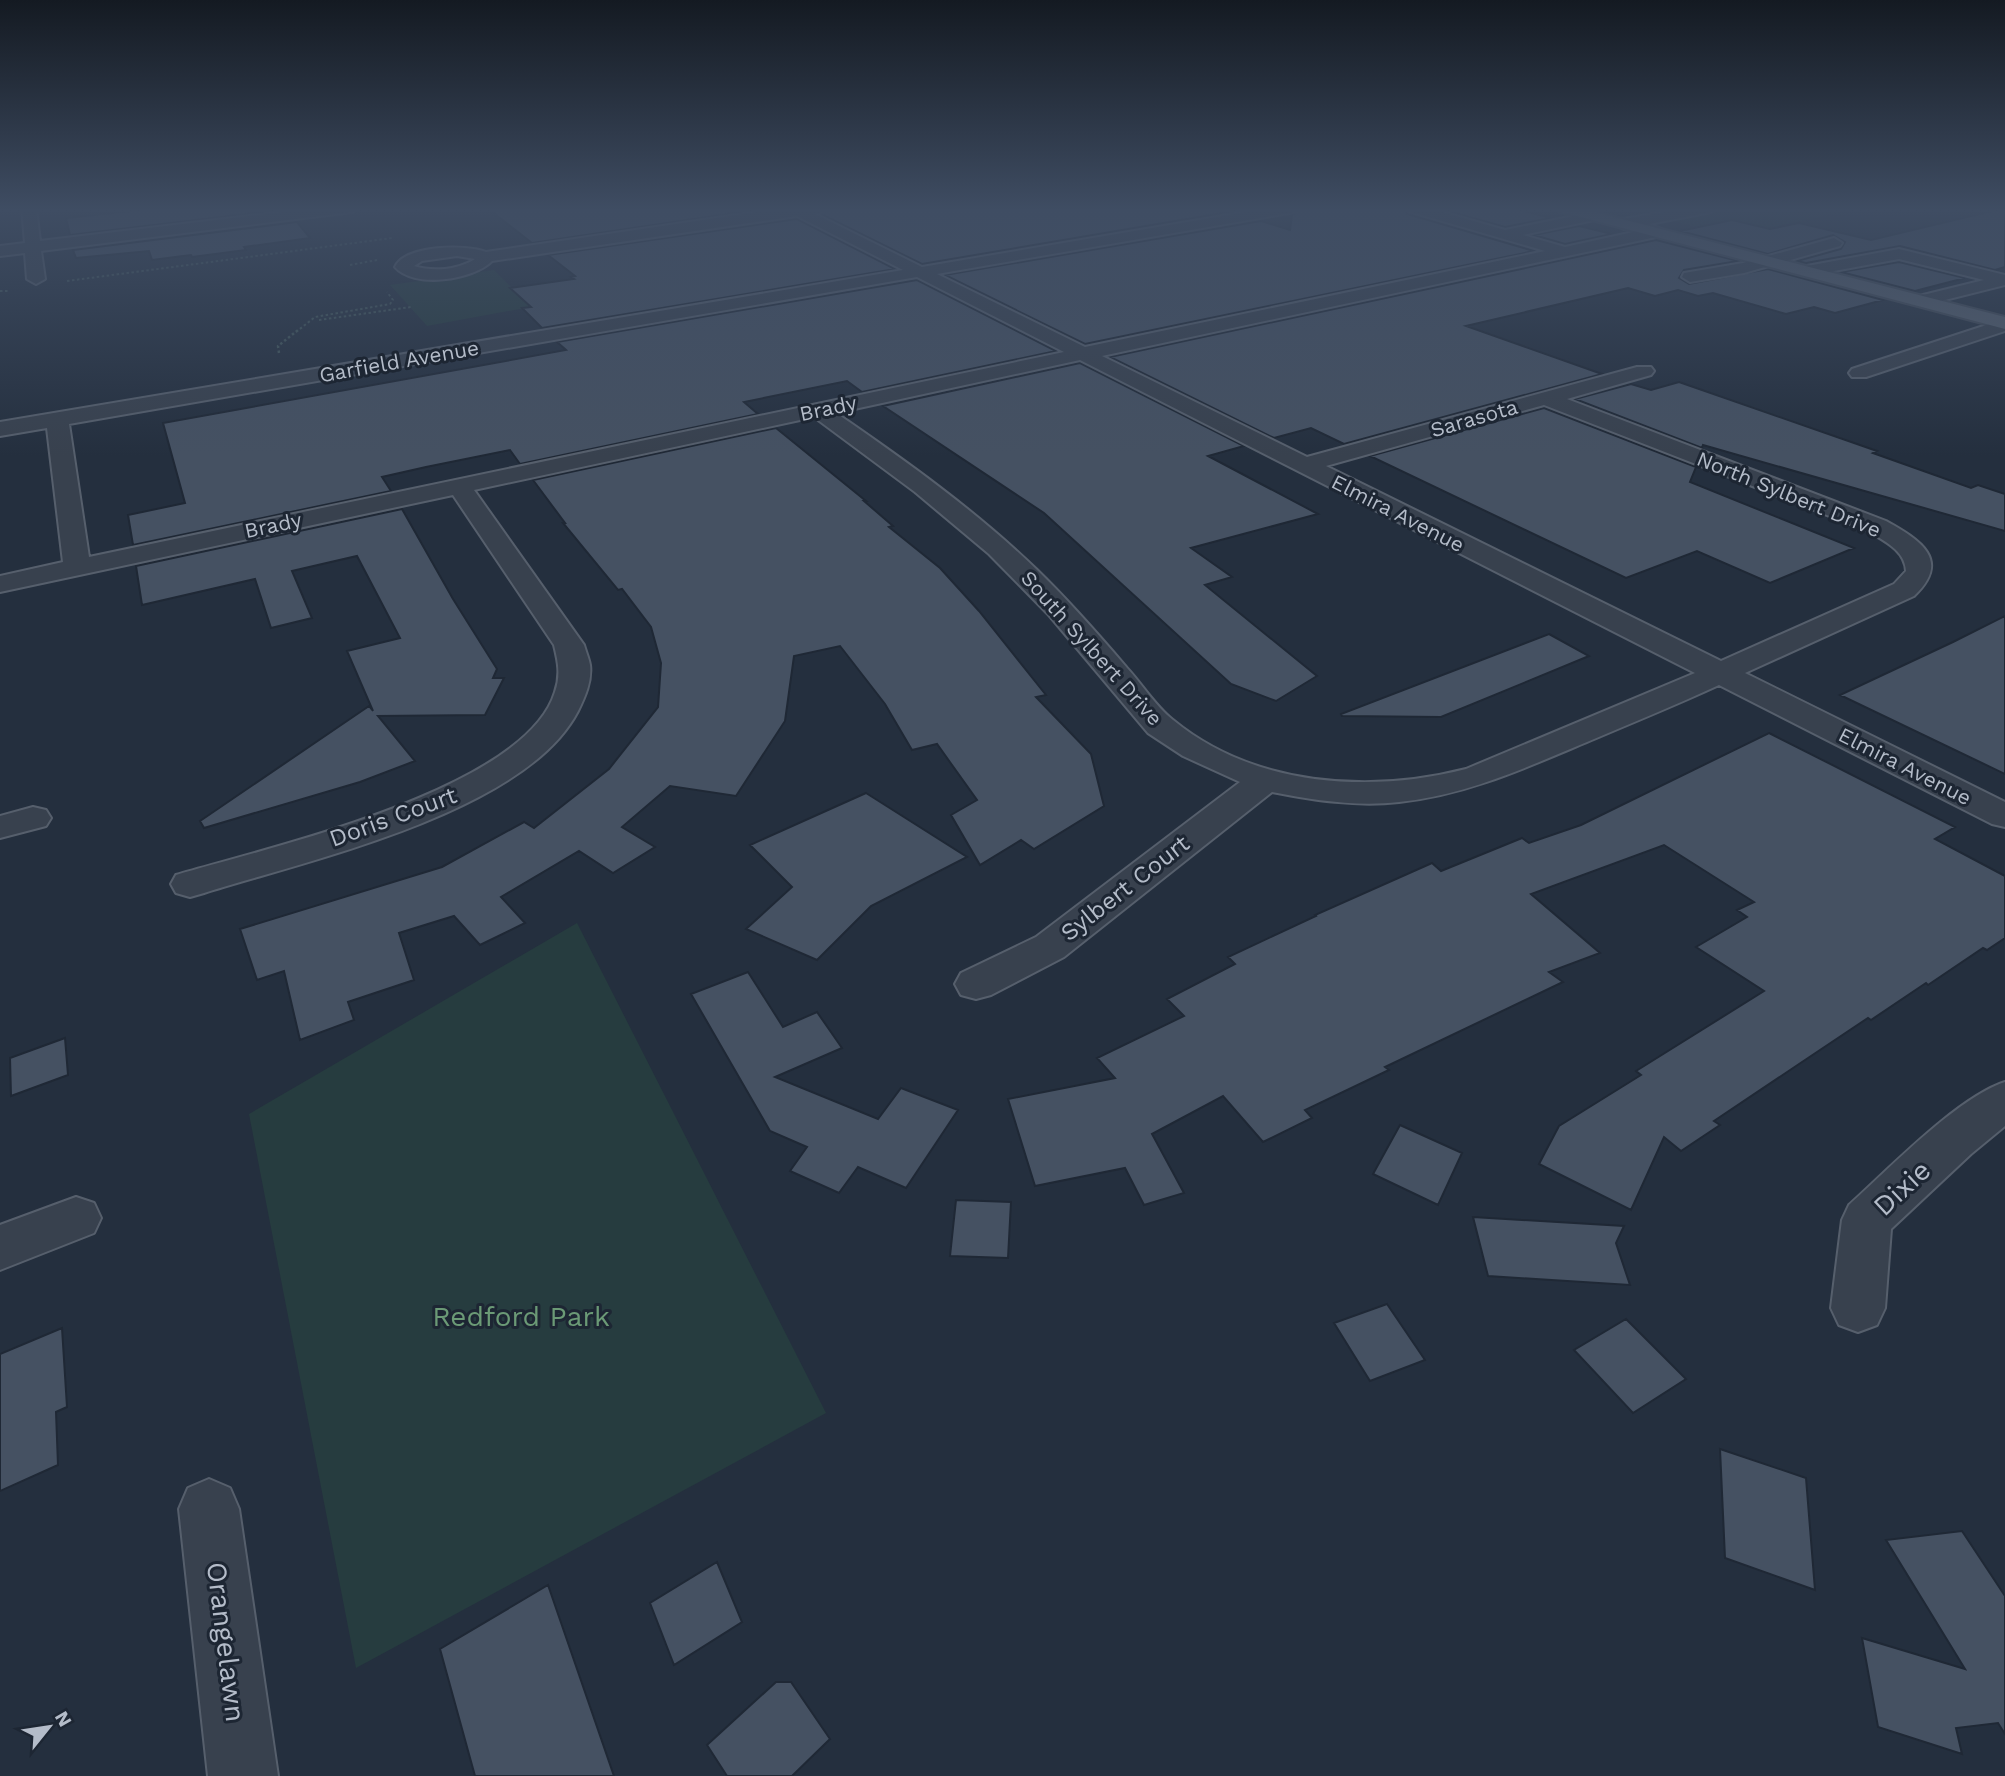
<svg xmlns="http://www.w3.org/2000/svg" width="2005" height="1776" viewBox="0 0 2005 1776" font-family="'Work Sans',sans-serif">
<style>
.green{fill:#263c3f}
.building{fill:#455162;stroke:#1f2835;stroke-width:2}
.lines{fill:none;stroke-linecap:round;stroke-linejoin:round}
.minor-casing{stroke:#565f6c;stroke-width:4}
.major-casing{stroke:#414a57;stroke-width:4}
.path-far1{stroke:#44595c;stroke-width:2;stroke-dasharray:2.5 2.5;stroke-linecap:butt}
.path{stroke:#44595c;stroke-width:2.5;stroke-dasharray:2.5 2.5;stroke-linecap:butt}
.minor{fill:#38414e;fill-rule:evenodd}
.major{fill:#56606e;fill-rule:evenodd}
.labels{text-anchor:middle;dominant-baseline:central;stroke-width:6;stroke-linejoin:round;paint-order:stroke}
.far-street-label{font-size:21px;fill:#b4bcc9;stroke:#1d2633}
.street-label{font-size:24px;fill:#b4bcc9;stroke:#1d2633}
.near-street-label{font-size:28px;fill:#b4bcc9;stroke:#1d2633}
.near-park-label{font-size:28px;fill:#6b9a76;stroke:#1d2633}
</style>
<rect width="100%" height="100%" fill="#242f3e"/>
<!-- green -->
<path class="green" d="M1619,208h241l-127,28z
M494,270l37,37 -104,19 -37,-41z
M577,923l249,490 -470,255 -107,-554z"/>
<!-- building -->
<path class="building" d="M159,208h127l1,1 -217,26 -4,-17z
M487,208h281l-236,35z
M826,208h397l11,3 -312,53 -99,-49z
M1304,208h99l4,6 127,37 -449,93 -140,-69 316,-54 29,9 2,-15z
M1437,208h76l38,10 -46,9z
M2005,208v59l-10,3 -95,-24 -94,17 -9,-2 44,-12 4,-7 -12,-7 -65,19 -88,-23 52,-11 38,9 29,-6 72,17z
M797,219l98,50 -353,59 -20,-20 9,-1 -21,-19 64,-9 -3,-2 4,-1 -27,-21z
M297,222l13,16 -66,9 2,3 -54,7 -1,-2 -39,5 -3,-9 -73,7 -3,-8z
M1579,226l33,8 -47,10 -31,-9z
M1656,240l82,21 -54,9 -5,8 10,6 79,-15 115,31 -48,13 -21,-6 -28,7 -73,-21 -15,3 -20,-6 -23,6 -27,-8 -162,38 136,48 -258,70 -33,-16 -37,10 -164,-81z
M1899,262l66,16 -50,13 -74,-19z
M917,280l139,71 -194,41 -15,-11 -103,21 14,12 -238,50 -10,-14 -84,17 -44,10 9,14 -258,54 -5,-30 57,-12 -22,-80 403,-73 -9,-8z
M1080,363l164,83 -36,10 110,58 -127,34 41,29 -27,8 112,91 -41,25 -45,-17 -187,-171 -161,-107z
M1679,382l198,69 -4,2 98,35 7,-3 27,9v37l-302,-86 -1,3 -127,-49 56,-15 20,6z
M1544,408l152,59 -6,15 164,66 -84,35 -73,-32 -71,27 -256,-122z
M776,428l90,73h-2l29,25 -4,1 51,41 39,43 67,84 -10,2 55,57 13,52 -70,43 -13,-9 -41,25 -29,-50 26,-15 -40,-56 -25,6 -27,-46 -45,-58 -46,10 -9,65 -49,75 -66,-10 -48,41 33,20 -42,26 -34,-22 -78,46 24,26 -45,22 -26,-29 -55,17 15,47 -66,22 6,18 -54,20 -16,-69 -27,9 -17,-51 202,-62 82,-45 10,6 75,-59 49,-62 3,-44 -10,-36 -29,-38 -4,1 -55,-67h2l-32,-43z
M402,509l51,90 44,70 -4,9h11l-19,37 -107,1 37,45 -55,21 -156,46 -4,-7 169,-115 4,5 -26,-60 53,-13 -43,-82 -65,15 20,47 -41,10 -16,-49 -113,26 -6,-39z
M2005,616v158l-165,-79 113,-53z
M1549,634l40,22 -148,61 -99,-1 -1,-2z
M1769,733l186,94 -20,12 70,37v62l-18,12 -4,-2 -55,37 -2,-2 -55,37 -3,-2 -60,40 -94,63 6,4 -39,26 -17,-14 -33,73 -92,-46 20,-38 82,-51 -5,-4 128,-80 -68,-44 51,-30 -10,-7 17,-8 -90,-57 -133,49 69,59 -51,19 14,10 -178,85 4,3 -84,40 7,8 -49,24 -40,-46 -71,38 32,59 -40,12 -19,-37 -90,18 -27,-87 107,-21 -18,-20 87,-42 -17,-17 68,-35 -7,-7 88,-41 -1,-1 117,-52 9,8 81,-33 7,5 52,-18z
M866,793l101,64 -96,49 -54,54 -71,-31 46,-42 -42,-42z
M748,972l35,55 34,-15 25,36 -67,29 103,42 23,-31 57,22 -52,78 -48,-21 -19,26 -49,-22 17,-24 -37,-16 -79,-137z
M65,1038l3,37 -57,21 -1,-38z
M1400,1125l62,28 -24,52 -65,-31z
M956,1200l55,2 -3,56 -58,-2z
M1473,1217l151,9 -8,17 14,42 -142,-9z
M1387,1304l38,56 -55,21 -36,-58z
M1626,1319l60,60 -53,34 -59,-63z
M62,1328l5,79 -11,5 2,53 -58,26v-137z
M1720,1449l86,29 9,112 -90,-32z
M1962,1531l43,65v138l-7,-11 -42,5 6,26 -84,-27 -16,-89 103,31 -79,-129z
M717,1562l25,60 -68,43 -24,-62z
M548,1585l66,191h-139l-35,-127z
M776,1682h15l39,57 -38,37h-65l-20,-31z"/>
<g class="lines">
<defs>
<path id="minor" d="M22,208h14l4,33 278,-33h41l-7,4 -311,39 4,28 -9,5 -9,-5 -2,-26 -25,3v-10l25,-3z
M785,208h39l-1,4 -8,2 107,53 348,-59h32l-7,4 -358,62 148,73 460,-96 -137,-40 -2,-3h22l77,22 89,-18 5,1 2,3 -2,3 -76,16 42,12 91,-20 5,2 3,3 -3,3 -5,2 -554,119 205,101 330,-90h14l3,4 -3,4 -84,24 319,122c34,19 66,39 28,75l-169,77 260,129v25l-13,-3 -273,-139c-43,20 -88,38 -132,57 -62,26 -121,53 -188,60 -43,5 -85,-2 -127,-10l-208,165 -73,38 -15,4 -15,-4 -6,-11 6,-11 75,-36 204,-155 -57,-26 -35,-23 -100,-119 -59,-60 -74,-62 -101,-75 -340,73 110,155c2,7 5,14 6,20 2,16 -5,32 -12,46 -53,102 -270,149 -374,182l-14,4 -14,-4 -5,-9 5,-9c91,-27 349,-85 379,-183 6,-17 3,-31 -1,-47l-101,-150 -453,97v-16l63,-14 -16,-134 -47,8v-14l903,-152 -106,-54 -305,45c-19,19 -78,28 -97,6 10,-22 71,-23 91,-15zM457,256l18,3c-17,11 -42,13 -61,7l8,-5zM917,277l147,75 -975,205 -20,-133zM1080,360l615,313 -229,96c-97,25 -213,17 -293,-49 -18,-14 -31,-36 -46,-52 -29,-34 -58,-67 -90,-98 -61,-59 -131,-109 -201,-157zM1544,405l324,126c16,10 37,19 38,40l-12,13 -173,77 -395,-195z
M1688,208h30l-7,4 -87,17 -8,-5 8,-5z
M1834,238l8,5 -2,3 -96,27 -54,9 -8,-5 2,-4 59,-10z
M1899,249l106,26v10l-84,21 -9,-5 3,-4 69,-17 -85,-21 -92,17 -8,-5 8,-5z
M2005,319v12l-139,46h-14l-3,-4 3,-4z
M33,807l13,3 5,8 -5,8 -46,12v-22z
M2005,1082v44l-34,28 -80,75 -6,79 -8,17 -19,7 -19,-7 -8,-17 11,-88 7,-15c39,-35 109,-108 156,-123z
M76,1197l18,6 7,15 -7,15 -94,37v-45z
M209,1479l21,9 9,21 39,267h-70l-29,-267 9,-21z"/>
<path id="major" d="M1556,208h23l426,109v12l-447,-118z"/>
</defs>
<!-- minor casing -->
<use href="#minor" class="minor-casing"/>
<!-- major casing -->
<use href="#major" class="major-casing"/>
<!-- path-far1 -->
<path class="path-far1" d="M350,265l27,-5
M67,281l325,-43
M0,291h10
M319,320l92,-13
M296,332l19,-15 75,-13 3,-4 -6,-8"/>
<!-- path -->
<path class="path" d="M279,353l-1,-7 20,-16"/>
<!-- minor -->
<use href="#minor" class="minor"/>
<!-- major -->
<use href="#major" class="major"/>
</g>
<!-- sky -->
<linearGradient id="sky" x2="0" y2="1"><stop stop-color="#141a22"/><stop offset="0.46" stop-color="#3f4d63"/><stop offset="1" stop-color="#3f4d63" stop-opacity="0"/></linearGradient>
<rect width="2005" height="456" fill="url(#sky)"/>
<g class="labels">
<!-- far-street labels -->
<g class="far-street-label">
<text transform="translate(399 361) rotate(-10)">Garfield Avenue</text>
<text transform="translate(828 408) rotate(-12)">Brady</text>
<text transform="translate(1474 418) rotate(-16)">Sarasota</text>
<text transform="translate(1789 494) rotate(22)">North Sylbert Drive</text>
<text transform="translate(1398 513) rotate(27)">Elmira Avenue</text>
<text transform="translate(273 525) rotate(-12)">Brady</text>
<text transform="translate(1092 648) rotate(48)">South Sylbert Drive</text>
<text transform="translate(1905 766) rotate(27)">Elmira Avenue</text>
</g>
<!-- street labels -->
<g class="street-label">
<text transform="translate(393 817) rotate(-20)">Doris Court</text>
<text transform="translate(1125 888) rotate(-38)">Sylbert Court</text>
</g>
<!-- near-street labels -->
<g class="near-street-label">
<text transform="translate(1902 1188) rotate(-43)">Dixie</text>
<text transform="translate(226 1642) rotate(83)">Orangelawn</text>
</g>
<!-- near-park labels -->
<g class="near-park-label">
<text x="521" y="1316">Redford Park</text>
</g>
</g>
<!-- north arrow -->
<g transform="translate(49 1727) rotate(60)" stroke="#1d2633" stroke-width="5" paint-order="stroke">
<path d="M0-5L12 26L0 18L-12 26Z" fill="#b4bcc9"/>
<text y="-10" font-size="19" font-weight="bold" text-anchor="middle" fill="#b4bcc9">N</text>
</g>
</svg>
